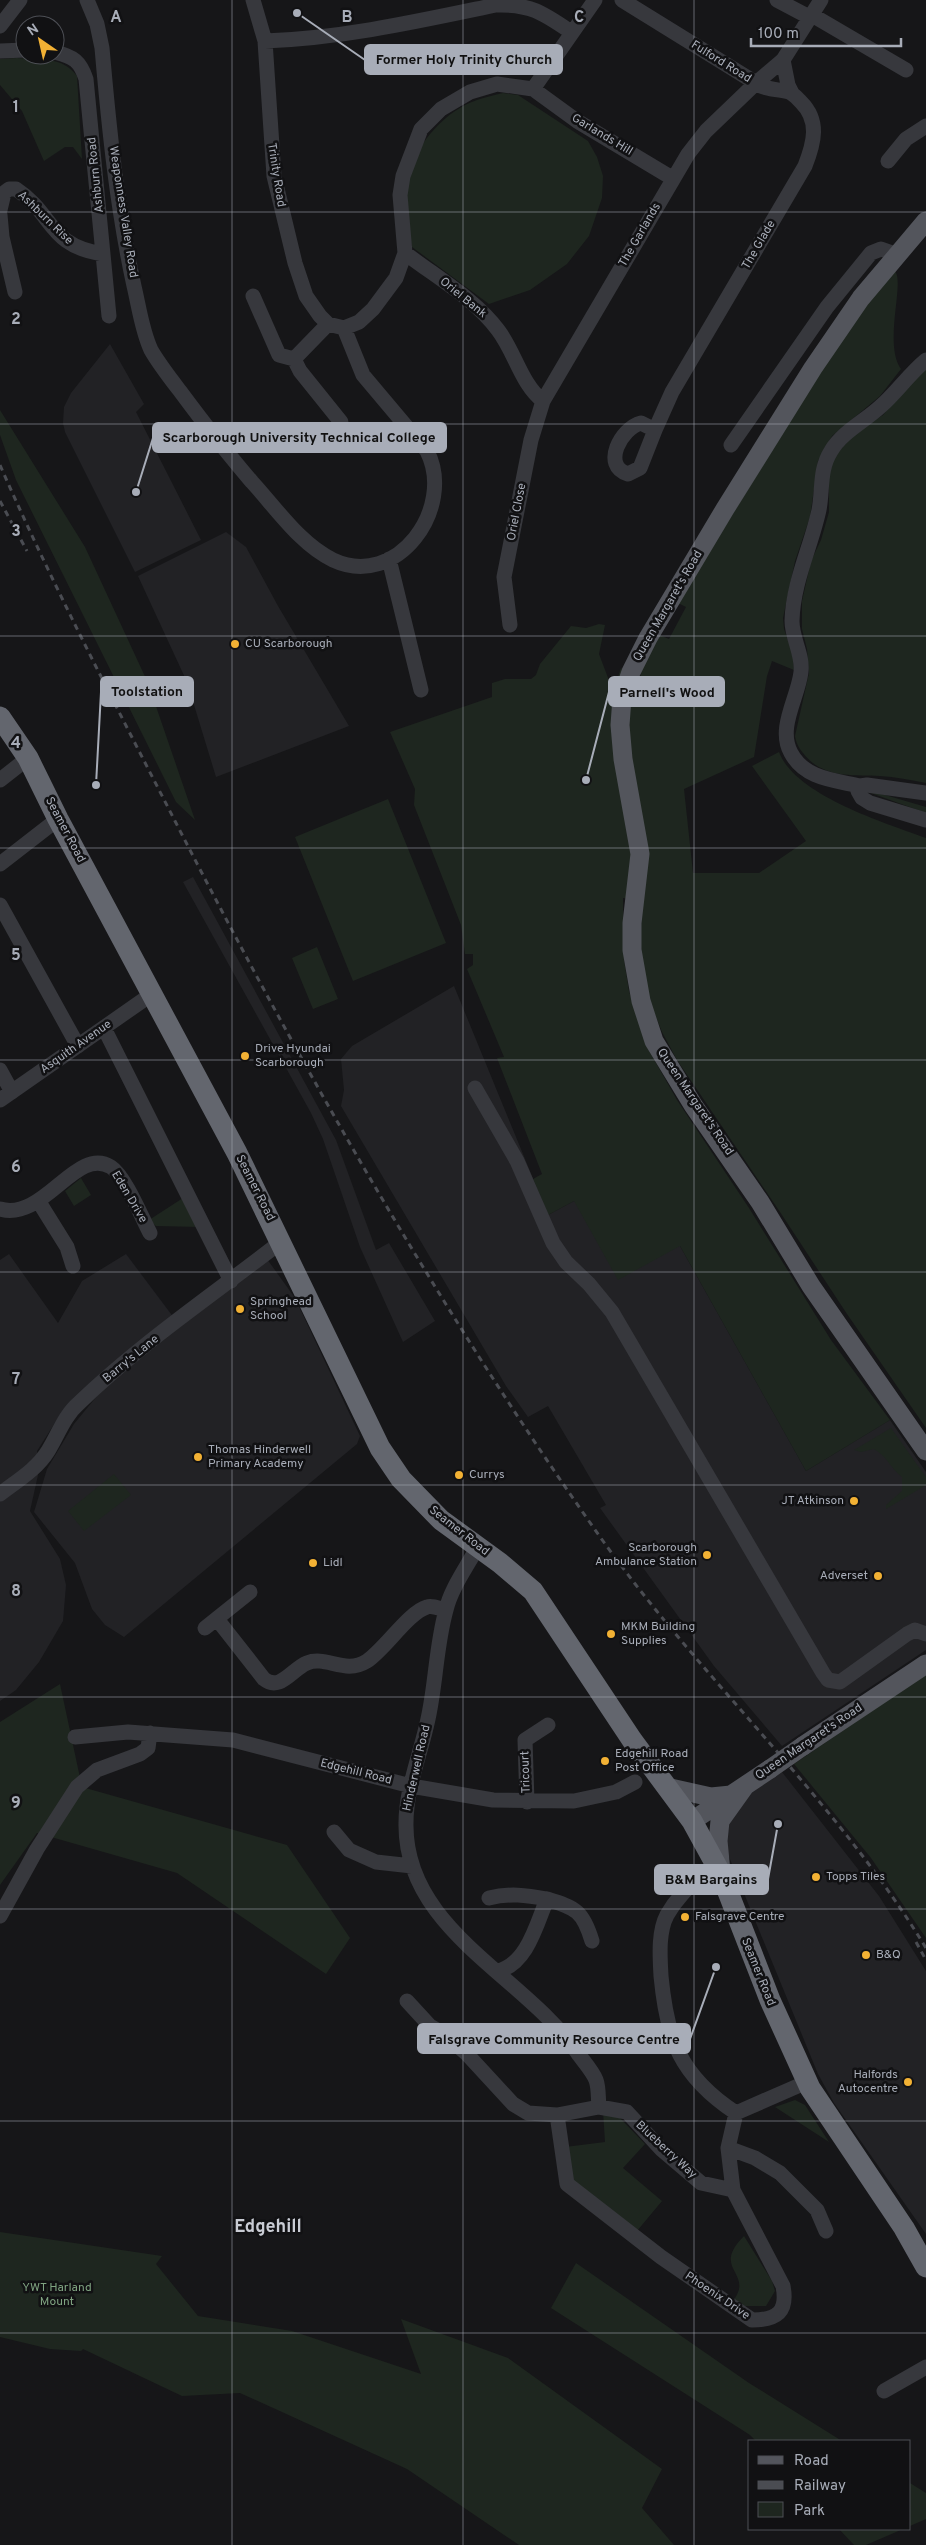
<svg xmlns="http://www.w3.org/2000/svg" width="926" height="2545" viewBox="0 0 926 2545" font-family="Overpass,sans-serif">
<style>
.built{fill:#222225}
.green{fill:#1e261f}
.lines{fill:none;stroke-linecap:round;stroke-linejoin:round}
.minor{stroke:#37383d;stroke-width:15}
.major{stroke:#53555c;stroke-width:19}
.highway{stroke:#63666e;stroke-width:21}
.rail{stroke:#4a4c52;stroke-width:3;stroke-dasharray:6 5;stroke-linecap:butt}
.major-bridge{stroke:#53555c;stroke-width:19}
.grid{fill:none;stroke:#a8adb8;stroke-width:1;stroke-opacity:0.55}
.poi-dot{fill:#f2b134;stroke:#111113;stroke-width:2}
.labels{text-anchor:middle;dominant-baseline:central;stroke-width:5;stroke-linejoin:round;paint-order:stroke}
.street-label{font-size:12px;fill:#a8adb8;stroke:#111113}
.poi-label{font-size:12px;fill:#a8adb8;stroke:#111113;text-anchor:start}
.park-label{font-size:12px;fill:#7fa381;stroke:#111113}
.district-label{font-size:18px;font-weight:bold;fill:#c9ccd4;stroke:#111113}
.grid-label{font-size:16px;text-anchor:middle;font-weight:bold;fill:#a8adb8;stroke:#111113;stroke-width:5;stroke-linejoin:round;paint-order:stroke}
.leader{fill:none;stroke:#a8adb8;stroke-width:2}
.callout-dot{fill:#a8adb8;stroke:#111113;stroke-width:2}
.callout{fill:#a8adb8;stroke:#a8adb8;stroke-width:2}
.callout-label{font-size:14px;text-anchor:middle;font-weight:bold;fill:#111}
</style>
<rect width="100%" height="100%" fill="#161618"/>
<!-- built -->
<path class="built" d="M110,344l34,60 -8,8 65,128 -66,32 -70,-140 -2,-9 1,-16 7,-14z
M226,532l20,15 32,59 71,120 -133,51 -29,-95 -49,-106z
M193,877l143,263 40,110 13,-7 46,78 -32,21 -43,-95 -37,-108 -12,-26 -128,-231z
M454,986l94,229 26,-14 106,45 126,225 84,-51 36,52v178l-144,96 -68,-80 -114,-158 6,-3 -58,-99 -20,11 -22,-31 -165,-280 3,-16 -3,-31 11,-13z
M9,1254l49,69 24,-42 44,-27 48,64 -114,97 -23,36 1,24 -8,36 30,48 6,26 -3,36 -24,41 -23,28 -16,11v-441z
M267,1259l28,39 65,138 -3,8 -233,193 -19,-12 -13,-16 -17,-46 -41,-51 13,-43 27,-45 32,-39z
M782,1772l97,124 47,75v263l-92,-131 -16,-29 -93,-227 -1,-11 12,-31 9,-9z"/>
<!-- green -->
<path class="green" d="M17,58c23,2 45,-2 60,18l5,83 -9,-12h-8l-21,14 -22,-50 -22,-26v-26z
M503,93l15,2 70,46 9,16 6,19 -1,22 -13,38 -22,28 -37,26 -41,14 -77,-57c-4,-23 -9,-50 -3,-73 8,-31 37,-64 68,-74 8,-3 18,-5 26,-7z
M895,271c10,12 -12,73 6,98l-21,27 -48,40 -14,25 -8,56 -15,44 -12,57 1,11 9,25 1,16 -22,-9 -5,15 -13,81 -70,32 9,84h66l47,-32 -54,-75 27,-14c16,43 106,71 147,86v590l-79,-114 -67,-102 -103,-152 -15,-28 -14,-35 -10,-50 1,-46 -16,-3 1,62 5,31 18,56 30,53 72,108 82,132 59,80 -84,51 -126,-225 -62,34 -44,-79 -26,14 -15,-36 9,-5 -45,-116 7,-1 -37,-88 6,-4v-11h-8l-4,-29 -47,-120 1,-16 -25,-57 102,-35v-14l13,-4h26l5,-4 4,-11 31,-38 15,2 13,-4 6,1 -6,29 14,37 8,-23 19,14 1,-12 18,-35 10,4 17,-32 -6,-3 -4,2 176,-286z
M926,366v417c-15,-3 -31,-6 -46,-7 -29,-1 -58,2 -77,-23 -5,-6 -7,-11 -8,-17l14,-63 -2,-24 -5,-20v-28l9,-40 10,-21 8,-28v-36l4,-18 24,-27 26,-16z
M0,410l85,137 63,136 47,137 -19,-18 -160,-322 -16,-45z
M875,792l51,15v6l-55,-20z
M388,799l58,144 -93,38 -58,-144z
M317,947l21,52 -25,10 -21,-51z
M81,1178l10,17 -17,11 -9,-15z
M183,1198l18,29 -45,-1 -7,-6z
M891,1428l35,49v8l-40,24v-4l16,-14v-14c-11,-8 -15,-21 -28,-28l-13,3 -7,-2z
M114,1474l17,21 -47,36 -16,-20z
M926,1674v264l-55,-80 -77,-94z
M60,1684l22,103 205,58 63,93 -24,36 -149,-101 -140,-40 -37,52v-163z
M795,2100l10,5 24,37 -54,-35z
M603,2111l17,7 25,26 -22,24 39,33 -25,30 -67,-50 -5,-34 40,-5z
M0,2232l162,24 -6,8 42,52 94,15 129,43 -20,-55 107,39 154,111 -20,39 32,37h-155l-112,-76 -167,-76 -58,3 -99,-47 -2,2 -31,-2 -50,-12z
M744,2236l28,45 3,10 -9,15h-23l-10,-5c22,-29 -23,-31 11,-65z
M576,2263l173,120 93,58h-86l-6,-6 -199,-127z
M910,2483l16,10v26l-16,7z
M839,2529h64l-37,16h-12z"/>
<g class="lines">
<!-- minor -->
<path class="minor" d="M87,0l10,24 5,24c7,80 15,160 32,238 5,21 8,45 17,64 8,14 19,28 29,41 23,31 47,62 72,91 24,26 48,62 81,78 64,30 123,-52 94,-109l-64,-76 -19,-47
M253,0l12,41 9,135 21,87 11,33 14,20 8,8 16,4
M622,0l134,83 27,-23 38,-60
M777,0l34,18
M812,15l94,55
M0,26l20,-26
M265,41c79,-3 154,-20 231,-36 35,-1 47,8 75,27
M0,51l25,-1
M55,52c19,5 25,9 31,27l23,237
M783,60l5,25 4,8
M533,89l62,-89
M888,161l18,-22 20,-13
M0,210l4,-17 5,-4h7c38,25 32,57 87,65
M0,215l2,22 13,55
M405,253c31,24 70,46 93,77 17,22 23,54 45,71
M253,296l26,59 15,4 34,-35
M344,328l15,-6 14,-13 23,-31 9,-25 -5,-58 3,-19 18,-47 20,-20 29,-17 27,-8 36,5 44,32 95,57
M294,359l6,12 41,51
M731,445l96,-138 44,-54 10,-4 17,6
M389,559l32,131
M510,625l-6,-48 27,-137 12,-39 145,-247 18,-23 50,-48c9,7 22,6 33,9 5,2 8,6 12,10 19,19 13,41 4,64l-133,226 -17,38 -14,-7c-20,5 -40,43 -13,51l12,-6 15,-38
M0,780l28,-22
M860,786c-26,-6 -55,-7 -69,-33 -14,-25 7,-55 10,-81 2,-18 -9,-33 -9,-51 1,-39 19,-74 27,-111 4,-20 0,-40 12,-59 11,-19 34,-30 50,-45 16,-14 28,-32 45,-46
M926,793l-59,-8 -7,1 -2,5 4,7 8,5 56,17
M0,864l58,-45
M0,905l78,141
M104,1028l127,253
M0,1070l12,22
M475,1088l42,73 36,82 13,19 23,22 23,28 211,361 5,7 12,2 67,-48 8,-4 11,4
M0,1100l152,-106
M39,1202l28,45 6,19
M0,1209c44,13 76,-64 111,-42 14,9 31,51 39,66
M0,1494c17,-13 37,-25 48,-43 10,-16 16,-35 31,-48 62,-60 135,-109 203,-162
M478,1546c-11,21 -27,42 -32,64 -10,36 -10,73 -18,109 -7,34 -22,69 -22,104 -2,107 120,153 173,232 6,8 14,17 17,25 3,8 2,19 3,27
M217,1619l47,60c16,13 28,-10 43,-16 19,-8 38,12 60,-2 18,-12 42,-49 60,-54 6,-2 13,2 19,3
M205,1628l45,-36
M75,1737l53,-5 105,8 178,46 82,14 81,1 42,-9 19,-10
M527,1802l-2,-62 23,-15
M334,1832l15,18 27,12 36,4
M704,1873c-14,13 -27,24 -37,42 -9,17 -7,42 -6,61 6,64 19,100 75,137l71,-31
M489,1898c20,-5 37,-3 58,1 -10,24 -20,66 -50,72
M547,1899c29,9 36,12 45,42
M0,1916l37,-67 40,-62 20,-17 43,-16 8,-6 2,-15
M407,2001l23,25 14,8 22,19 47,51 15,9 29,2 42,-8 28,5 34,37 40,34 32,7
M557,2115l10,69 94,73 91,63c25,0 36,-8 31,-34l-50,-96 -5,-42 8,-35
M728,2148l27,10 25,15 37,37 9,21
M884,2391l42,-24"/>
<!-- major -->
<path class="major" d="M926,221l-65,77 -48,70 -88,141 -77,129 -17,34 -9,26 -2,27 3,34 17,95 -8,69v27l9,51 13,40 39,64 67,97 51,84 115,165
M803,1746l123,-82
M666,1787l45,10 20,-2
M692,1821l78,-52
M721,1872l-3,-31 2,-20 25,-35"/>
<!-- highway -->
<path class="highway" d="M0,717l28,41 30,61 179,334 143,295 21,31 40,41 59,43 33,28 99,149 60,81 29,53 49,126 40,88 94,140 22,39"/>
<!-- rail -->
<path class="rail" d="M0,465c53,121 115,239 175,356 128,249 266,492 428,720 101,141 232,258 323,407
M0,501l27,50
M916,1942l10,18"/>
<!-- major-bridge -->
<path class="major-bridge" d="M770,1769l33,-23"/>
</g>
<!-- grid -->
<path class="grid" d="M232,0v2545M463,0v2545M694,0v2545M0,212h926M0,424h926M0,636h926M0,848h926M0,1060h926M0,1272h926M0,1485h926M0,1697h926M0,1909h926M0,2121h926M0,2333h926"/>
<!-- markers -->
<g class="poi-dot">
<circle cx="235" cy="644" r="5"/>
<circle cx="245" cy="1056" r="5"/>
<circle cx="240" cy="1309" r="5"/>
<circle cx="198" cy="1457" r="5"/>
<circle cx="459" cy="1475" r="5"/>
<circle cx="854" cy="1501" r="5"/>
<circle cx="707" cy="1555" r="5"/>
<circle cx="313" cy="1563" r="5"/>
<circle cx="878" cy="1576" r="5"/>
<circle cx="611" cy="1634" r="5"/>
<circle cx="605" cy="1761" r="5"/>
<circle cx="816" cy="1877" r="5"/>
<circle cx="685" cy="1917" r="5"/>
<circle cx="866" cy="1955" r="5"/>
<circle cx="908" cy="2082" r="5"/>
</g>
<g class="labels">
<!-- street labels -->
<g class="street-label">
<text transform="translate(721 62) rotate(32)">Fulford Road</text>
<text transform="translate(602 135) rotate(31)">Garlands Hill</text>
<text transform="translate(96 175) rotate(-96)">Ashburn Road</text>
<text transform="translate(276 175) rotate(81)">Trinity Road</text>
<text transform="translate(123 212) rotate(81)">Weaponness Valley Road</text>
<text transform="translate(45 218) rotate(44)">Ashburn Rise</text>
<text transform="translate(640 235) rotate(-60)">The Garlands</text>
<text transform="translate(759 245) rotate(-60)">The Glade</text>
<text transform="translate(463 298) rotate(39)">Oriel Bank</text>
<text transform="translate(517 512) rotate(-79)">Oriel Close</text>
<text transform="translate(668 606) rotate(-60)">Queen Margaret's Road</text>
<text transform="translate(65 830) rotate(62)">Seamer Road</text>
<text transform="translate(76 1047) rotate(-35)">Asquith Avenue</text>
<text transform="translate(695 1102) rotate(56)">Queen Margaret's Road</text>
<text transform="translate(255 1188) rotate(63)">Seamer Road</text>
<text transform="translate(129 1197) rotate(59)">Eden Drive</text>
<text transform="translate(131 1359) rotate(-39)">Barry's Lane</text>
<text transform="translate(459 1531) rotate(38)">Seamer Road</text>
<text transform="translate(809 1742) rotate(-34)">Queen Margaret's Road</text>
<text transform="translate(417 1768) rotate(-77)">Hinderwell Road</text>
<text transform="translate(356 1772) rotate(14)">Edgehill Road</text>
<text transform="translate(526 1772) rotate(-92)">Tricourt</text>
<text transform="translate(758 1972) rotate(68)">Seamer Road</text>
<text transform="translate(666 2150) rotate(43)">Blueberry Way</text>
<text transform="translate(717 2296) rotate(34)">Phoenix Drive</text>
</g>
<!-- poi labels -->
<g class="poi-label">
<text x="245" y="644">CU Scarborough</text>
<text x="255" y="1049">Drive Hyundai<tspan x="255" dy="14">Scarborough</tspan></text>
<text x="250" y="1302">Springhead<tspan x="250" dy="14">School</tspan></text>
<text x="208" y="1450">Thomas Hinderwell<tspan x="208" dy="14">Primary Academy</tspan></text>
<text x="469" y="1475">Currys</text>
<text x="844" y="1501" text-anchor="end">JT Atkinson</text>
<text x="697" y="1548" text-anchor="end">Scarborough<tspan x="697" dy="14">Ambulance Station</tspan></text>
<text x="323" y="1563">Lidl</text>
<text x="868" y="1576" text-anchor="end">Adverset</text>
<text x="621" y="1627">MKM Building<tspan x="621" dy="14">Supplies</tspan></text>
<text x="615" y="1754">Edgehill Road<tspan x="615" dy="14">Post Office</tspan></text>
<text x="826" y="1877">Topps Tiles</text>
<text x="695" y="1917">Falsgrave Centre</text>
<text x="876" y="1955">B&amp;Q</text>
<text x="898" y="2075" text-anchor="end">Halfords<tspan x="898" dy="14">Autocentre</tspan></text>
</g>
<!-- park labels -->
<g class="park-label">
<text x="57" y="2288">YWT Harland<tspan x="57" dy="14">Mount</tspan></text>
</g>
<!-- district labels -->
<g class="district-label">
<text x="268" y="2227">Edgehill</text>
</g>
</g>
<g class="grid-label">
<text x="116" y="22">A</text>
<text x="347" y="22">B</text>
<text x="579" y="22">C</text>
<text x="16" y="112">1</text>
<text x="16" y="324">2</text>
<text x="16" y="536">3</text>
<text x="16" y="748">4</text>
<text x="16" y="960">5</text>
<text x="16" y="1172">6</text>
<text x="16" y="1384">7</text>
<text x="16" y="1596">8</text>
<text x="16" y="1808">9</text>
</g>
<!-- callouts -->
<path class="leader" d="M297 13L365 60M136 492L153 438M96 785L101 692M586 780L609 692M778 1824L768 1879M716 1967L690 2039"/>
<g class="callout-dot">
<circle cx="297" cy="13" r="5"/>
<circle cx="136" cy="492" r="5"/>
<circle cx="96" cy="785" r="5"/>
<circle cx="586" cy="780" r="5"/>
<circle cx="778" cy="1824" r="5"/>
<circle cx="716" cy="1967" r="5"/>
</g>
<g class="callout">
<rect x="365" y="45" width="197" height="29" rx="5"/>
<rect x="153" y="423" width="293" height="29" rx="5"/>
<rect x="101" y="677" width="92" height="29" rx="5"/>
<rect x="609" y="677" width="115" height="29" rx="5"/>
<rect x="655" y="1865" width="113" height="29" rx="5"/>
<rect x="418" y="2024" width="272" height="29" rx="5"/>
</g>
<g class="callout-label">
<text x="464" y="64">Former Holy Trinity Church</text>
<text x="299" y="442">Scarborough University Technical College</text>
<text x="147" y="696">Toolstation</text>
<text x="667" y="697">Parnell's Wood</text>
<text x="711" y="1884">B&amp;M Bargains</text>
<text x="554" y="2044">Falsgrave Community Resource Centre</text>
</g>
<!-- legend -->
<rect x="748" y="2440" width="162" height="90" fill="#111113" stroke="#4d4f55"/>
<rect x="758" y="2456" width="25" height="8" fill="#53555c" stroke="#4d4f55"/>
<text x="794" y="2465" font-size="15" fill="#a8adb8">Road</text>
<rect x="758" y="2481" width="25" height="8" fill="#4a4c52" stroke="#4d4f55"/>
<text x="794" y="2490" font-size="15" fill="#a8adb8">Railway</text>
<rect x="758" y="2502" width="25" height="15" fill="#1e261f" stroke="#4d4f55"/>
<text x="794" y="2515" font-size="15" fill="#a8adb8">Park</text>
<!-- north arrow -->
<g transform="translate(40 40) rotate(326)"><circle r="24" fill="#111113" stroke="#4d4f55"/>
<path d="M0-4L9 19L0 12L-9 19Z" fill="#f2b134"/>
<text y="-8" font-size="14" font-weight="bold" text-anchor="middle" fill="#a8adb8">N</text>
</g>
<!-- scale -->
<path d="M751 38v8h150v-8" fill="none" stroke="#a8adb8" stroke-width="2.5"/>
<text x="758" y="38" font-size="15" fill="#a8adb8" stroke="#111113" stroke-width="4" paint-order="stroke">100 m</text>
</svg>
